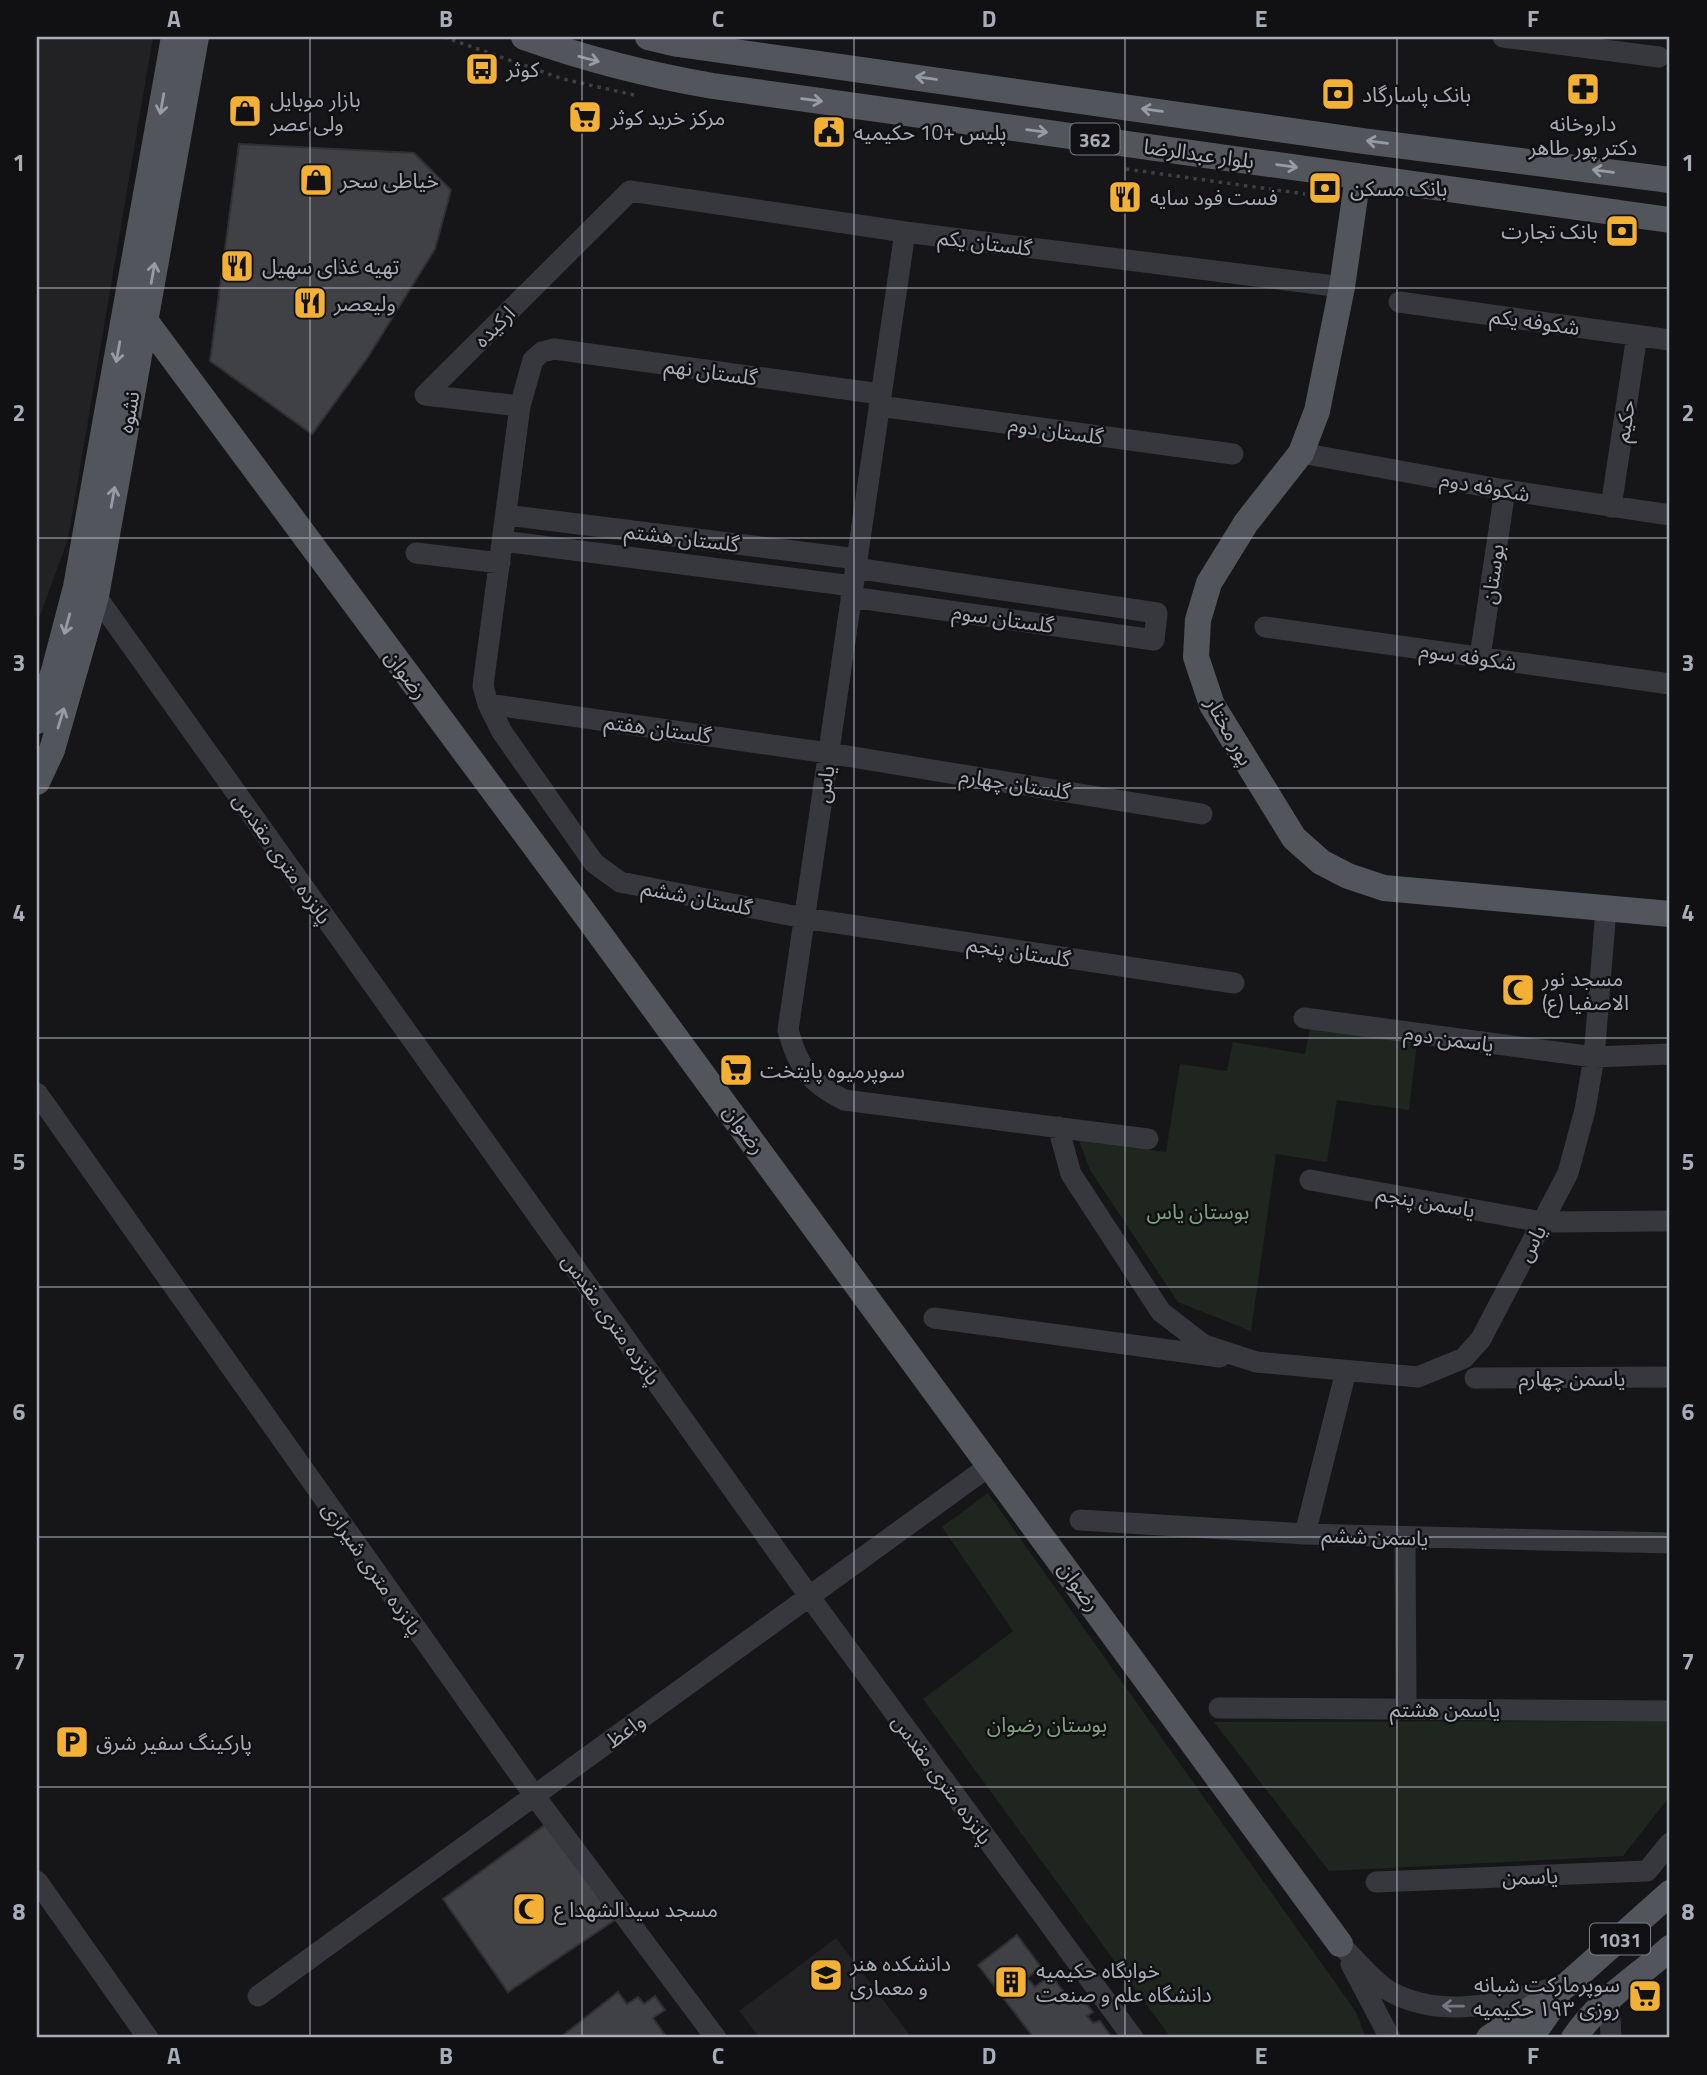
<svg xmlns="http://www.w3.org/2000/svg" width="1707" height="2075" viewBox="0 0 1707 2075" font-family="'Titillium Web','Noto Sans Arabic',sans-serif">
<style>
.built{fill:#222225}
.green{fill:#1e261f}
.building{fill:#404145;stroke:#303034;stroke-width:2}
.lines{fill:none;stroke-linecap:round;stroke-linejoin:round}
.path{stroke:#3d3f44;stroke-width:3.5;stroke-dasharray:3.5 5;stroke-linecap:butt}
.minor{stroke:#37383d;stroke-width:21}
.major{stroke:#53555c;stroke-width:26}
.oneway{stroke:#979ba6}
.oneway2{stroke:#757881}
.grid{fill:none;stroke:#a8adb8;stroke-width:2;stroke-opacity:0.55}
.labels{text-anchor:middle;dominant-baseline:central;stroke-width:5;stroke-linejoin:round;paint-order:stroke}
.shield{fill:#111113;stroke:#7b7e86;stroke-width:2}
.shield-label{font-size:19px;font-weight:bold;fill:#a8adb8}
.poi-label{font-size:21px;fill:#a8adb8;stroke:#111113;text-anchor:start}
.street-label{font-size:21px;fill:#a8adb8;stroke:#111113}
.park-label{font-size:21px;fill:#7fa381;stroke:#111113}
.neatline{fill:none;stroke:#a8adb8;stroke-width:2.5}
.grid-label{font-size:23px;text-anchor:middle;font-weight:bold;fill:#a8adb8}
</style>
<rect width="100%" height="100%" fill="#161618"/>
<!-- built -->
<path class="built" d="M37,37h116l-85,502 -31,85z
M836,1938l76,100h-152l-21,-27z"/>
<!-- green -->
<path class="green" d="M1310,1029l107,14 -8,67 -72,-10 -10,62 -51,-8 -25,177 -73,-29 -88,-132 -11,-29 87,11 14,-88 47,7 6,-29 72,12z
M988,1493l368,519 10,26h-195l-248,-339 90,-68 -71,-104z
M1670,1721v75l-47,60 -294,15 -115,-149z"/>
<!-- building -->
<path class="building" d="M239,144l175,9 37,37 -16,59 -67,108 -56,77 -102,-73z
M546,1824l69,96 -107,72 -65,-93z
M1017,1935l24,32 -14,11 8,9 16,-12 20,27 9,-7 13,17 -6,4 6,7 7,-2 12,17h-78l-56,-73z
M618,1992l9,12 11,-7 6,7 11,-8 10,14 -12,8 14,20h-103l-2,-2z"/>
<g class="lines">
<!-- path -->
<path class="path" d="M444,37l119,42 71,16
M1126,169l179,25"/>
<!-- minor -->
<path class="minor" d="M1503,37l156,20
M905,232l-117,798c10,37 22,53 56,70l304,39
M1399,302l271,38
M880,394l-326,-45 -12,3 -9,8 -13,46 -37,280 5,18 14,28 92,131 26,19 184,36 430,65
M520,406l-95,-11 205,-204 275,41 437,55
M879,406l354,48
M1301,453l204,37 165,25
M1611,507l26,-172
M506,515l351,44
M503,541l350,45
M416,553l84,10
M96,596l713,1000 324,442
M851,597l303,43 3,-27 -302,-45
M1265,627l405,57
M1480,657l25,-167
M488,704l340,49 374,61
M1304,1018l290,39 76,-3
M37,1093l497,702 182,243
M1058,1127l13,47 90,138 43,33 52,17 162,15 46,-19 17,-19 87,-166 17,-63 9,-53 12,-148
M1310,1180l232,42 128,-1
M934,1318l286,39
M1475,1378l195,-1
M1080,1520l225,14 365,9
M1305,1534l41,-163
M1405,1537l1,172
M1219,1708l451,3
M37,1881l111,157
M1376,1882l271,-11 23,-28
M1340,1944c13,13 36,41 51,48 52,28 112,11 165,-5
M1351,1964l39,74
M258,1996l734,-532
M1609,1996l2,42"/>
<!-- major -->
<path class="major" d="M524,37c62,22 124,38 189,49l957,134
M648,37l30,7 685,97 307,39
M1358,176l-16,111 -25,124 -16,42 -55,70 -37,60 -11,37 -2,37 16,48 82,133 27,24 27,14 36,12 286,26
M126,308l18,11c401,540 801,1080 1196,1625
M37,721l17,-50 22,-84 98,-550
M37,782l15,-32 44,-154 100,-559
M1489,2038l79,-54 102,-91
M1530,2038l27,-38
M1574,2038c27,-40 62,-59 96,-90"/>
</g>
<!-- one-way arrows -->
<defs><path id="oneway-shaft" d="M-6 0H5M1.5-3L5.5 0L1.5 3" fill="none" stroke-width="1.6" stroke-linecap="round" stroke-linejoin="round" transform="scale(1.75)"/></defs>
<g class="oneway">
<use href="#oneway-shaft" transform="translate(589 59) rotate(15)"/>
<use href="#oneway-shaft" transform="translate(926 78) rotate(-172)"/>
<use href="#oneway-shaft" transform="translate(812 100) rotate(8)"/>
<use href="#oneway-shaft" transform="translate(162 104) rotate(100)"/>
<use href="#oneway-shaft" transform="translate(1152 110) rotate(-172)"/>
<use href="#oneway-shaft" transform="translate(1037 131) rotate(8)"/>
<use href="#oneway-shaft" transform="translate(1377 142) rotate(-173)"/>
<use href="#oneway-shaft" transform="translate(1287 166) rotate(8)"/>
<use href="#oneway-shaft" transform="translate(1603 171) rotate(-173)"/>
<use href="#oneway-shaft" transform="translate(153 273) rotate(-80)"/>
<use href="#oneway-shaft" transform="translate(118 352) rotate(100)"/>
<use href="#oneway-shaft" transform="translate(113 497) rotate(-80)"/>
<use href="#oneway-shaft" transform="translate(67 624) rotate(105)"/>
<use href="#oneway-shaft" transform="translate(61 718) rotate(-73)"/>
</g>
<use class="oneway2" href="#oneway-shaft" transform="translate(1453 2006) rotate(-179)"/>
<!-- grid -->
<path class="grid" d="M310,37v2001M582,37v2001M854,37v2001M1125,37v2001M1397,37v2001M37,288h1633M37,538h1633M37,788h1633M37,1038h1633M37,1287h1633M37,1537h1633M37,1787h1633"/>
<!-- icons -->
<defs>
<symbol id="bus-square" viewBox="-11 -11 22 22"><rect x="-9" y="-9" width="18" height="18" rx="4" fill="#f2b134" stroke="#111113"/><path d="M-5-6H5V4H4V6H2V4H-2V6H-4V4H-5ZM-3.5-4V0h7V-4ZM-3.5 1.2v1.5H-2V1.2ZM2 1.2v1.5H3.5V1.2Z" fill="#111"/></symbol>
<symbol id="pharmacy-square" viewBox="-11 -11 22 22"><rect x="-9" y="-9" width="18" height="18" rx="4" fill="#f2b134" stroke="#111113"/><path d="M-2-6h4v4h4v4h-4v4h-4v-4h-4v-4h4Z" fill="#111"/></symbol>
<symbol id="bank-square" viewBox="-11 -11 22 22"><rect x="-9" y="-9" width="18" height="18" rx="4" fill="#f2b134" stroke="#111113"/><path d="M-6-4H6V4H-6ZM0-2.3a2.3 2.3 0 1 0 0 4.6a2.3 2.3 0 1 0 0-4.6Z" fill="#111"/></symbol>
<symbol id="shop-square" viewBox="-11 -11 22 22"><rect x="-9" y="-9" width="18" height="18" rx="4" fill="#f2b134" stroke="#111113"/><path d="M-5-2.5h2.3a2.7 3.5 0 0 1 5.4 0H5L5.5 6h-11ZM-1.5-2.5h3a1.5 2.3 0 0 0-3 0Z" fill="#111"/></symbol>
<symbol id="supermarket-square" viewBox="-11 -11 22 22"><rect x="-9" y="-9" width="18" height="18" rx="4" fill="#f2b134" stroke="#111113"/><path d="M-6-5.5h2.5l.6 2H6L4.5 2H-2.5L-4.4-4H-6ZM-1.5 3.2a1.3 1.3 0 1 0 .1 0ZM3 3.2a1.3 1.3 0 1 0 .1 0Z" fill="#111"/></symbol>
<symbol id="civic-square" viewBox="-11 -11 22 22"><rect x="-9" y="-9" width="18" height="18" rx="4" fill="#f2b134" stroke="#111113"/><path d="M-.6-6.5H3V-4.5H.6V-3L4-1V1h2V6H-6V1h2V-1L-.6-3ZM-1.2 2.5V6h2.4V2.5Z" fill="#111"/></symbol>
<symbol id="restaurant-square" viewBox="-11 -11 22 22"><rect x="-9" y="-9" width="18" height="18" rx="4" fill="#f2b134" stroke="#111113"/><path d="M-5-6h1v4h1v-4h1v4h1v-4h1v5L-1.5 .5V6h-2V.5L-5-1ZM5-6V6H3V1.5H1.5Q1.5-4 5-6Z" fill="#111"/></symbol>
<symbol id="mosque-square" viewBox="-11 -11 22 22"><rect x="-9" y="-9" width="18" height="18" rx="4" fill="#f2b134" stroke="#111113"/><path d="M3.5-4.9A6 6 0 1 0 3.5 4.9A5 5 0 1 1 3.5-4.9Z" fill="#111"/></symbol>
<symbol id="parking-square" viewBox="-11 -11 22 22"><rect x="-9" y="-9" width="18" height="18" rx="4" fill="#f2b134" stroke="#111113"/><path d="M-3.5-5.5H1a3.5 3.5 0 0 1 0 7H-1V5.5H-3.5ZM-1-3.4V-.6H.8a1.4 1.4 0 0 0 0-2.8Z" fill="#111"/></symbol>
<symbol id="university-square" viewBox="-11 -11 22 22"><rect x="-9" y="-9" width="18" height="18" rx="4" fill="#f2b134" stroke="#111113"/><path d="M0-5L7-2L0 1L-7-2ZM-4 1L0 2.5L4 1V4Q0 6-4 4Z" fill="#111"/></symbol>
<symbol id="building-square" viewBox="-11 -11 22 22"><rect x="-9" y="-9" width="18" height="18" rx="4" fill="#f2b134" stroke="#111113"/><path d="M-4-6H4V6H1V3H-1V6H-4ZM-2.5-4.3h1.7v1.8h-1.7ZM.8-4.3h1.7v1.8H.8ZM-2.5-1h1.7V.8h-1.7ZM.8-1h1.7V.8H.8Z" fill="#111"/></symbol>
</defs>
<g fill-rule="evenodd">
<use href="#bus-square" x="463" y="50" width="38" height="38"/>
<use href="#pharmacy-square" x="1564" y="70" width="38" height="38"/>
<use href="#bank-square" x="1319" y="75" width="38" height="38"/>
<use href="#shop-square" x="226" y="92" width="38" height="38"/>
<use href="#supermarket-square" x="566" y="98" width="38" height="38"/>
<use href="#civic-square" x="810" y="113" width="38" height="38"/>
<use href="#shop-square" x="297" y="161" width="38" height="38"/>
<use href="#bank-square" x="1306" y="169" width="38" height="38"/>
<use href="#restaurant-square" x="1106" y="178" width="38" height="38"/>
<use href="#bank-square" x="1603" y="212" width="38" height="38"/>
<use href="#restaurant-square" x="218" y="247" width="38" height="38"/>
<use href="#restaurant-square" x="291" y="284" width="38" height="38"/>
<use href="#mosque-square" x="1499" y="971" width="38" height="38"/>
<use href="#supermarket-square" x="717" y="1051" width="38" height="38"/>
<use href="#parking-square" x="53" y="1723" width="38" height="38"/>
<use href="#mosque-square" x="510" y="1890" width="38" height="38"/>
<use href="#university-square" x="807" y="1956" width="38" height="38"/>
<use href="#building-square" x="992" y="1963" width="38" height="38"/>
<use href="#supermarket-square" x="1626" y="1977" width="38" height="38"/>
</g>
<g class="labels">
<!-- shield labels -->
<g class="shield">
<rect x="1070.5" y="123.5" width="49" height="31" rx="5"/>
<rect x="1590" y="1923.5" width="60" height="31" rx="5"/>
</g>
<g class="shield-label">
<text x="1095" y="139">362</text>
<text x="1620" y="1939">1031</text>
</g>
<!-- poi labels -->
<g class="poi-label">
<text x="506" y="69">کوثر</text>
<text x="1362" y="94">بانک پاسارگاد</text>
<text x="270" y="99">بازار موبایل<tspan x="270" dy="24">ولی عصر</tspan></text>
<text x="610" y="117">مرکز خرید کوثر</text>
<text x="1583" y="123" text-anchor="middle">داروخانه<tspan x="1583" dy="24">دکتر پور طاهر</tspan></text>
<text x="854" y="132">پلیس +10 حکیمیه</text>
<text x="340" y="180">خیاطی سحر</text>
<text x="1350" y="188">بانک مسکن</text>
<text x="1150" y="197">فست فود سایه</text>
<text x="1598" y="231" text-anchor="end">بانک تجارت</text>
<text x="262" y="266">تهیه غذای سهیل</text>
<text x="334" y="303">ولیعصر</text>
<text x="1542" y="978">مسجد نور<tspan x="1542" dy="24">الاصفیا (ع)</tspan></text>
<text x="760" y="1070">سوپرمیوه پایتخت</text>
<text x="96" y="1742">پارکینگ سفیر شرق</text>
<text x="554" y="1909">مسجد سیدالشهدا ع</text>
<text x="850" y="1963">دانشکده هنر<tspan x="850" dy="24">و معماری</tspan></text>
<text x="1036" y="1970">خوابگاه حکیمیه<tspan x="1036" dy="24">دانشگاه علم و صنعت</tspan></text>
<text x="1620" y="1984" text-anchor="end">سوپرمارکت شبانه<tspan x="1620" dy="24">روزی ۱۹۳ حکیمیه</tspan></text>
</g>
<!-- street labels -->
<g class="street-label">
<text transform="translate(1199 153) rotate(8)">بلوار عبدالرضا</text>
<text transform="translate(985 242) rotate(7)">گلستان یکم</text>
<text transform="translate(1535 321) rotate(8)">شکوفه یکم</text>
<text transform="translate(494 326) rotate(-45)">ارکیده</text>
<text transform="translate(711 371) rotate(8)">گلستان نهم</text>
<text transform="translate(128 412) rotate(-80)">نشوه</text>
<text transform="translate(1624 421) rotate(-81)">حکیم</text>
<text transform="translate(1056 430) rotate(8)">گلستان دوم</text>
<text transform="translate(1485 486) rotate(10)">شکوفه دوم</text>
<text transform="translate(682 537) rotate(7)">گلستان هشتم</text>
<text transform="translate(1492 574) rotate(-82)">بوستان</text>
<text transform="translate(1003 618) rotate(8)">گلستان سوم</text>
<text transform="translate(1468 656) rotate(8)">شکوفه سوم</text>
<text transform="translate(407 674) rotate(53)">رضوان</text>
<text transform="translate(658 728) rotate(8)">گلستان هفتم</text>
<text transform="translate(1230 731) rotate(61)">پور مختار</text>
<text transform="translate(1015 783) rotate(9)">گلستان چهارم</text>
<text transform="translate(824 784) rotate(-82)">یاس</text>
<text transform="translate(283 858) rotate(55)">پانزده متری مقدس</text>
<text transform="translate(697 897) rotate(11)">گلستان ششم</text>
<text transform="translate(1019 951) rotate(9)">گلستان پنجم</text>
<text transform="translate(1449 1038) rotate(8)">یاسمن دوم</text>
<text transform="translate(745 1129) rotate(54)">رضوان</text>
<text transform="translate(1426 1201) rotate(10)">یاسمن پنجم</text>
<text transform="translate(1531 1243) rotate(-62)">یاس</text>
<text transform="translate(612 1319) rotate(55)">پانزده متری مقدس</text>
<text x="1572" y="1378">یاسمن چهارم</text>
<text transform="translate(1375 1536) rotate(2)">یاسمن ششم</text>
<text transform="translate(373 1568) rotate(55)">پانزده متری شیرازی</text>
<text transform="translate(1080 1586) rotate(54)">رضوان</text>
<text x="1445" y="1709">یاسمن هشتم</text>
<text transform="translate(625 1730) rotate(-36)">واعظ</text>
<text transform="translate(943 1779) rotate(54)">پانزده متری مقدس</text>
<text transform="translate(1530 1876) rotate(-2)">یاسمن</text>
</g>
<!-- park labels -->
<g class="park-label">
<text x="1198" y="1211">بوستان یاس</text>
<text x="1047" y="1724">بوستان رضوان</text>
</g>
</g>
<!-- border -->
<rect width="1707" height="2075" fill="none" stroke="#111113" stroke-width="77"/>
<rect x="38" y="38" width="1630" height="1998" class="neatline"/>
<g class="grid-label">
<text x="174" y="27">A</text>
<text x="446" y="27">B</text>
<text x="718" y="27">C</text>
<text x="989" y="27">D</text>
<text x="1261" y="27">E</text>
<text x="1533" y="27">F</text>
<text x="19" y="171">1</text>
<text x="1688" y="171">1</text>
<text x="19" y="421">2</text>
<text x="1688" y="421">2</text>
<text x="19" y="671">3</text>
<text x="1688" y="671">3</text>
<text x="19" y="921">4</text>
<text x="1688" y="921">4</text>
<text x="19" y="1170">5</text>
<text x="1688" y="1170">5</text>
<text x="19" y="1420">6</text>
<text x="1688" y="1420">6</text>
<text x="19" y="1670">7</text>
<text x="1688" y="1670">7</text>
<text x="19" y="1920">8</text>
<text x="1688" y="1920">8</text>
<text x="174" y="2064">A</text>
<text x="446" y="2064">B</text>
<text x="718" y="2064">C</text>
<text x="989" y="2064">D</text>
<text x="1261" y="2064">E</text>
<text x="1533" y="2064">F</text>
</g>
</svg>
